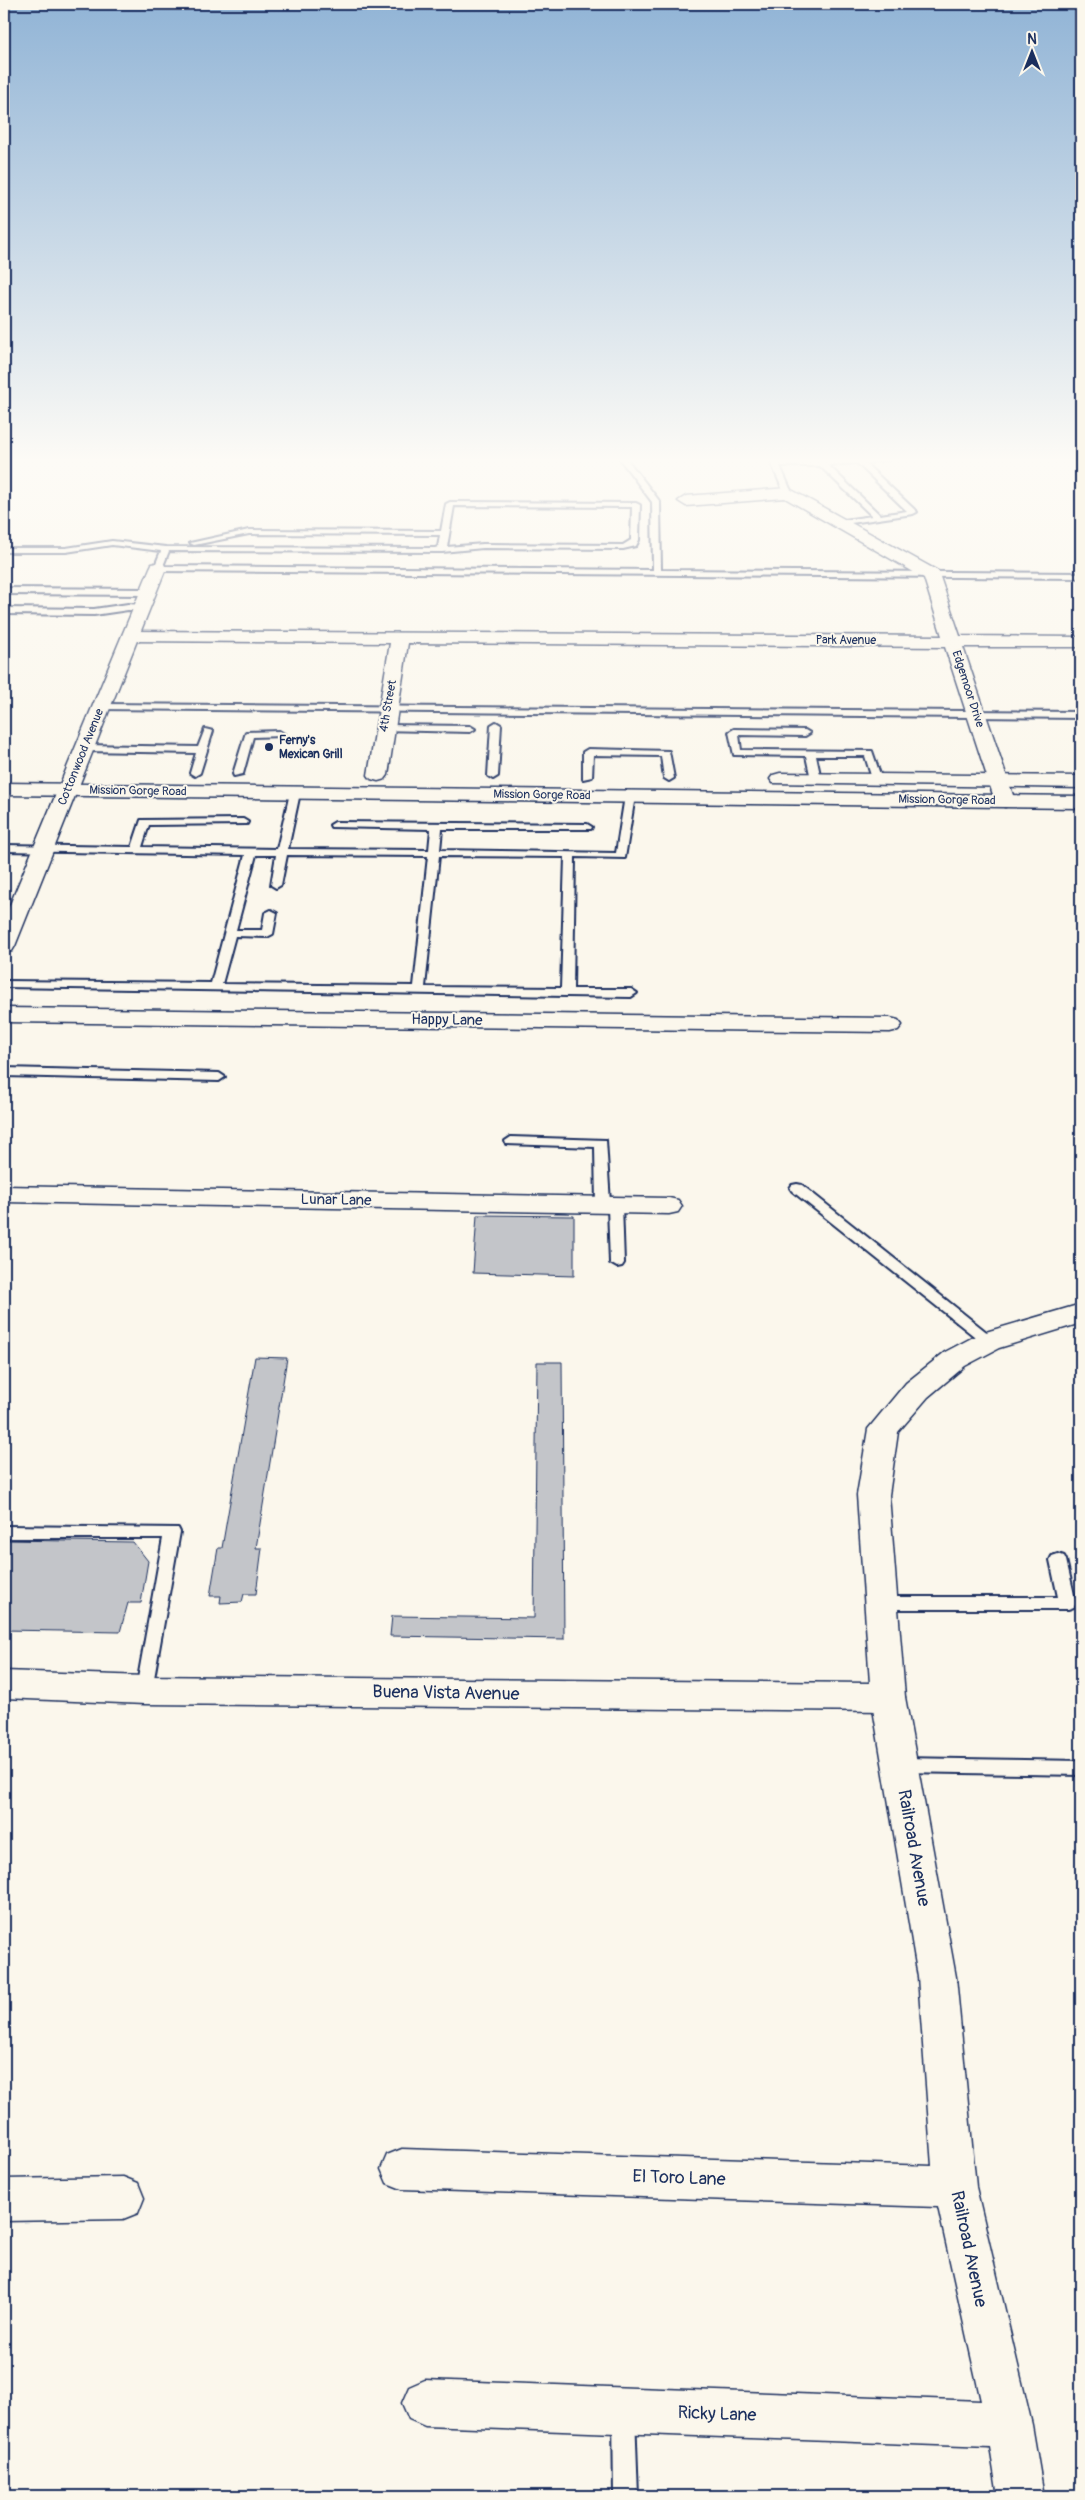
<svg xmlns="http://www.w3.org/2000/svg" width="1085" height="2500" viewBox="0 0 1085 2500" font-family="Pangolin,sans-serif">
<style>
.building{fill:#c3c5c9;stroke:#1b2f5e}
.lines{fill:none;stroke-linecap:round;stroke-linejoin:round}
.service-casing{stroke:#1b2f5e;stroke-width:4}
.minor-casing{stroke:#1b2f5e;stroke-width:3}
.tertiary-casing{stroke:#1b2f5e;stroke-width:3}
.primary-casing{stroke:#1b2f5e;stroke-width:3}
.service{fill:#fbf7ec;fill-rule:evenodd}
.minor{fill:#fbf7ec;fill-rule:evenodd}
.tertiary{fill:#fbf7ec;fill-rule:evenodd}
.primary{fill:#fbf7ec;fill-rule:evenodd}
.poi-dot{fill:#1b2f5e;stroke:#fbf7ec;stroke-width:2}
.labels{text-anchor:middle;dominant-baseline:central;stroke-width:4;stroke-linejoin:round;paint-order:stroke}
.far-street-label{font-size:12px;fill:#1b2f5e;stroke:#fbf7ec}
.far-poi-label{font-size:12px;font-weight:bold;fill:#1b2f5e;stroke:#fbf7ec;text-anchor:start}
.street-label{font-size:15px;fill:#1b2f5e;stroke:#fbf7ec}
.near-street-label{font-size:18px;fill:#1b2f5e;stroke:#fbf7ec}
</style>
<rect width="100%" height="100%" fill="#fbf7ec"/>
<filter id="ink" filterUnits="userSpaceOnUse"><feTurbulence type="fractalNoise" baseFrequency=".02" numOctaves="2"/><feDisplacementMap in="SourceGraphic" scale="10" xChannelSelector="R" yChannelSelector="G"/><feConvolveMatrix kernelMatrix="1 2 1 2 8 2 1 2 1" color-interpolation-filters="sRGB"/></filter>
<g filter="url(#ink)">
<!-- building -->
<path class="building" d="M477,1215l97,1v60l-101,-3z
M255,1357l32,1 -31,190h6l-6,46h-12l-2,8 -22,1 1,-7h-11l8,-48h4z
M537,1362h25l2,277 -174,-3 2,-20 142,2z
M4,1540l129,2 15,19 -7,42h-13l-8,29 -116,-2z"/>
<g class="lines">
<defs>
<path id="service" d="M619,458h7l34,44 1,68 420,3v5l-923,-7 -4,-3 7,-17 -49,-6 -46,7h-62v-4h62l46,-7 54,6 269,1 3,-1 2,-12 -191,-1 -55,11 -4,-2 59,-13 192,1 5,-27 4,-2 186,1 4,2 -1,35 -3,6 -13,3 -140,-1 -41,4 -273,-1 -6,15 490,4 -1,-68zM454,506l178,1 -1,33 -8,5 -140,-1 -36,3z
M769,458h7l2,4 114,-4 -3,2 -24,3 52,49 -4,2 -76,11v-4l35,-5 -52,-50h-40l12,27 -7,2zM857,463l50,48 -27,4 -52,-50z
M4,588l144,1 4,3 -4,3 -144,-1z
M128,604l14,1 4,3 -4,3 -14,-1 -34,5 -90,-1v-6l90,1z
M101,704l980,8v6l-983,-9v-4z
M496,722l5,3 -3,51 -5,3 -5,-3 3,-51z
M384,725l86,1 5,3 -5,3 -89,-2 -2,-2z
M205,729l8,2 -13,42 -5,3 -5,-3 6,-20 -112,-2 -5,-3 5,-3 114,2z
M734,729l71,1 5,3 -5,3 -66,-1 2,15 131,1 10,29 -9,2 -8,-26h-49l5,23 -5,3 -5,-3 -5,-23 -72,-1 -5,-23z
M279,731l5,3 -2,2 -29,1 -10,37 -9,2 -1,-2 13,-42z
M588,749l81,2 5,27 -5,3 -5,-3 -3,-22 -68,-1 -1,22 -9,2v-27z
M295,790l5,3 -12,56 141,1 2,-21 -100,-2 -1,-2 5,-3 252,2 5,3 -1,2h-149l-2,21 176,3 9,-57 5,-3 4,1 1,2 -10,62 -50,-1 -2,132h58l6,4 -6,4 -627,-10v-6l207,2 34,-128 -241,-4v-6l128,2 9,-27 102,-1 5,3 -1,2 -98,1 -7,22 135,2 13,-56zM256,855h20l-5,30 5,3 5,-3 6,-30 141,1 -14,130 -192,-2 13,-48 32,1 6,-3 4,-21 -6,-3 -6,3 -3,17h-26zM439,856l126,1 -4,131 -136,-1z
M4,1068l215,5 6,4 -6,4 -215,-5z
M511,1137l95,3 4,63 5,-2 7,4 2,58 -2,3 -5,1 -7,-4 -2,-56 -5,2 -7,-4 -1,-58 -89,-3 -1,-3z
M797,1184l5,1 192,153 2,3 -2,3h-10l-192,-153 -2,-3 2,-3z
M4,1526l174,2 2,4 -29,163 -6,2 -6,-2 -3,-5 27,-152h-159z
M1058,1554l6,2 2,4 10,43 -2,4 -6,2h-187l-6,-2 -2,-4 2,-4 6,-2h177l-8,-37 2,-4z
M900,1758l181,3v14l-181,-3 -6,-2 -3,-5 3,-5z
M624,2404l8,3 3,8 3,81h-24l-1,-81 3,-8z"/>
<path id="minor" d="M788,488l150,83 22,65 121,1v10h-118l52,154 -3,4 -7,2 -7,-2 -3,-4 -50,-154 -537,-4 -20,132 -3,4 -7,2 -7,-2 -3,-4 22,-132 -259,-2 -6,-1 -3,-4 3,-4 6,-1 811,5 -18,-58 -139,-80 -99,8 -8,-5 8,-5z
M4,1008l886,10 8,2 4,5 -4,5 -8,2 -886,-10z
M4,1186l665,12 9,2 4,6 -4,6 -9,2 -665,-12z
M888,1683l12,4 5,10 51,280 20,210 56,238 12,71h-46l-8,-49 -565,-21 -16,-7 -7,-16 7,-16 16,-7 556,21 -43,-194 -536,-18 -15,-6 -6,-14 6,-14 15,-6 530,17 -14,-189 -47,-280 5,-10z
M123,2177l15,6 6,15 -6,15 -15,6 -119,2v-42z"/>
<path id="tertiary" d="M158,563l6,1 2,4 -151,378 -3,5 -8,2v-34l146,-351 2,-4z
M1081,1304v19l-82,25 -34,18 -37,31 -30,35 -9,63 16,202 -5,10 -12,4 -743,-7 -141,-6v-27l141,5 725,7 -13,-188 11,-66 38,-46 39,-31 34,-18z"/>
<path id="primary" d="M780,773l301,3v12l-308,-5 -3,-4 3,-4z
M4,783l1077,13v12l-1077,-13z"/>
</defs>
<!-- service casing -->
<use href="#service" class="service-casing"/>
<!-- minor casing -->
<use href="#minor" class="minor-casing"/>
<!-- tertiary casing -->
<use href="#tertiary" class="tertiary-casing"/>
<!-- primary casing -->
<use href="#primary" class="primary-casing"/>
<!-- service -->
<use href="#service" class="service"/>
<!-- minor -->
<use href="#minor" class="minor"/>
<!-- tertiary -->
<use href="#tertiary" class="tertiary"/>
<!-- primary -->
<use href="#primary" class="primary"/>
</g>
</g>
<!-- sky -->
<linearGradient id="sky" x2="0" y2="1"><stop stop-color="#91b4d6"/><stop offset="0.57" stop-color="#fdfbf6"/><stop offset="1" stop-color="#fdfbf6" stop-opacity="0"/></linearGradient>
<rect width="1085" height="808" fill="url(#sky)"/>
<!-- markers -->
<circle class="poi-dot" cx="269" cy="747" r="5"/>
<g class="labels">
<!-- far-street labels -->
<g class="far-street-label">
<text x="846" y="640">Park Avenue</text>
<text transform="translate(968 689) rotate(72)">Edgemoor Drive</text>
<text transform="translate(388 706) rotate(-80)">4th Street</text>
<text transform="translate(81 757) rotate(-68)">Cottonwood Avenue</text>
<text transform="translate(138 791) rotate(1)">Mission Gorge Road</text>
<text transform="translate(542 795) rotate(1)">Mission Gorge Road</text>
<text transform="translate(947 800) rotate(1)">Mission Gorge Road</text>
</g>
<!-- far-poi labels -->
<g class="far-poi-label">
<text x="279" y="740">Ferny's<tspan x="279" dy="14">Mexican Grill</tspan></text>
</g>
<!-- street labels -->
<g class="street-label">
<text transform="translate(447 1020) rotate(1)">Happy Lane</text>
<text transform="translate(336 1200) rotate(1)">Lunar Lane</text>
</g>
<!-- near-street labels -->
<g class="near-street-label">
<text transform="translate(446 1693) rotate(1)">Buena Vista Avenue</text>
<text transform="translate(914 1848) rotate(80)">Railroad Avenue</text>
<text transform="translate(679 2178) rotate(2)">El Toro Lane</text>
<text transform="translate(969 2249) rotate(78)">Railroad Avenue</text>
<text transform="translate(717 2414) rotate(2)">Ricky Lane</text>
</g>
</g>
<!-- margin -->
<rect width="1085" height="2500" fill="none" stroke="#fbf7ec" stroke-width="20"/>
<rect x="10" y="10" width="1065" height="2480" fill="none" stroke="#1b2f5e" stroke-width="2" filter="url(#ink)"/>
<!-- north arrow -->
<g transform="translate(1032 52)" stroke="#fbf7ec" stroke-width="4" paint-order="stroke">
<path d="M0-4L9 19L0 12L-9 19Z" fill="#1b2f5e"/>
<text y="-8" font-size="14" font-weight="bold" text-anchor="middle" fill="#1b2f5e">N</text>
</g>
</svg>
